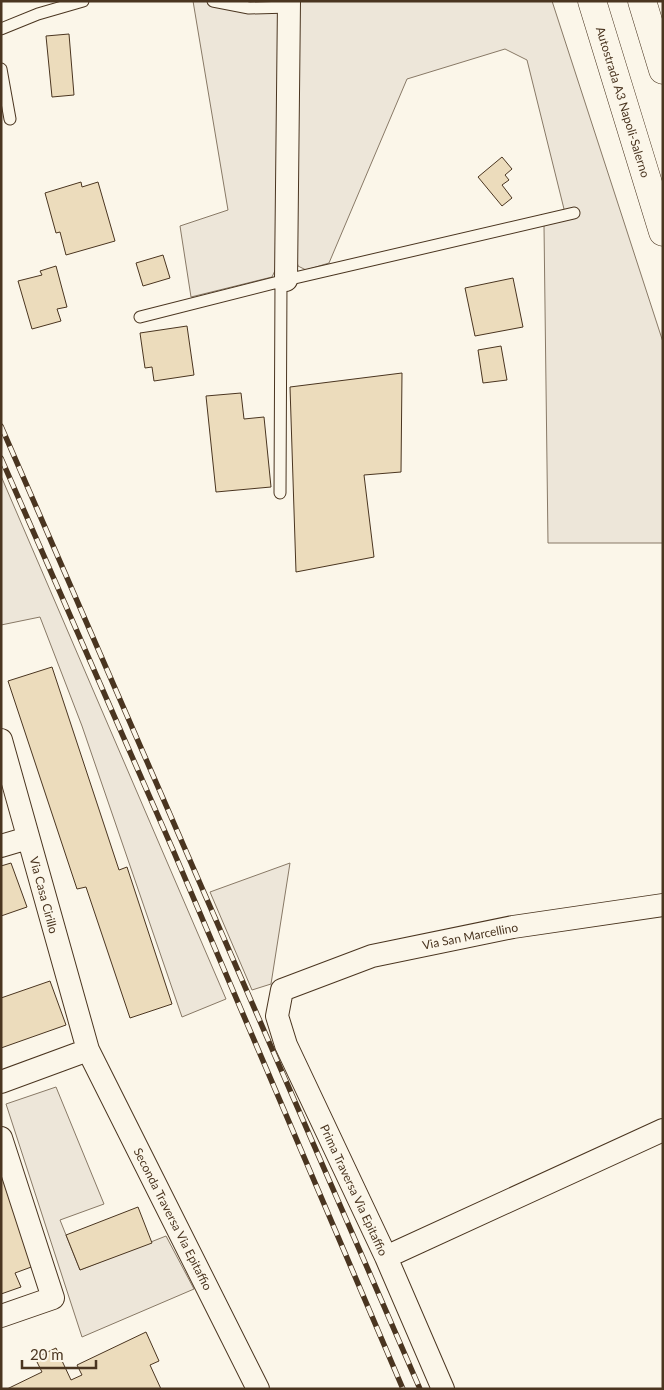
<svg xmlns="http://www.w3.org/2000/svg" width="664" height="1390" viewBox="0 0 664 1390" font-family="Lato,sans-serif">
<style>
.green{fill:#ede6d9;stroke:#887966}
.building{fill:#ecdcbc;stroke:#4a3520}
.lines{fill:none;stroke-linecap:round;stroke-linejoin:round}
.lane-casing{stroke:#4a3520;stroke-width:13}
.street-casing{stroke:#4a3520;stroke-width:24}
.highway-casing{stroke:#4a3520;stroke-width:29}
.lane{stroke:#fbf6e9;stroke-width:11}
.street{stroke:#fbf6e9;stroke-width:22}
.highway{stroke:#fbf6e9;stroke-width:28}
.rail-casing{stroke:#4a3520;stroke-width:5.5}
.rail{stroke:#fbf6e9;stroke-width:4;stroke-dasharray:11;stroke-linecap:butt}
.labels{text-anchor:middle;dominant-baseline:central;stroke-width:4;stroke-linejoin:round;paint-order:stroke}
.street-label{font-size:12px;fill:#4a3520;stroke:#fbf6e9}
</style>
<rect width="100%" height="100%" fill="#fbf6e9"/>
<!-- green -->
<path class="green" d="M193,1h89l-2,259 -8,17 -81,20 -11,-71 48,-16z
M299,1h253l111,341v201h-115l-4,-317 20,-17 -37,-149 -22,-11 -98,30 -78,184 -23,7 -8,-4 -4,-19z
M1,476l225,523 -44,18 -100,-291 -42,-109 -39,8z
M290,863l-19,121 -19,6 -42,-98z
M56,1087l48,117 -44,16 20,50 86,-34 28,53 -112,48 -76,-233z"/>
<!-- building -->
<path class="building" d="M69,34l5,61 -22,2 -6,-61z
M502,157l10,12 -7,6 4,5 -7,5 10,13 -10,8 -24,-29z
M81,182l1,5 16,-5 17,59 -49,14 -6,-23 -4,1 -11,-40z
M163,255l7,23 -27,8 -7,-23z
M56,266l11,41 -10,2 4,12 -29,8 -14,-48 24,-6 -2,-4z
M513,278l10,49 -48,9 -10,-48z
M187,326l7,49 -40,6 -2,-14 -7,1 -5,-35z
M501,346l6,34 -24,3 -5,-33z
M402,373l-1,99 -37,3 10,82 -78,15 -6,-185z
M241,393l3,26 20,-2 7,70 -55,5 -10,-96z
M52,667l67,203 8,-3 45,137 -42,14 -44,-131 -9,2 -69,-208z
M11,863l16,44 -26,9v-50z
M50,981l16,44 -65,23v-50z
M1,1174l33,92 -19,7 6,14 -20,7z
M138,1207l14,36 -72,27 -14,-35z
M146,1332l13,29 -9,4 11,24h-154l35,-17 -7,-14 21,-10 15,32 11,-5 -5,-10z"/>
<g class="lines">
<defs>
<path id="lane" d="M213,1l36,7 41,-1
M1,29l37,-15 45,-13
M1,69l9,50
M140,317l146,-37 288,-67
M280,493l1,-212"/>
<path id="street" d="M286,280l3,-279
M1,740l87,310 170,339
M1,846l27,-8
M1,1082l87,-32
M1,1138l52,160 -52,18
M386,1257l277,-127
M443,1389l-57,-132 -100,-212 -9,-29 5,-26 90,-34 141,-29 150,-22"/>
<path id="highway" d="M592,1l71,231
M642,1l21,69"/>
</defs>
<!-- lane casing -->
<use href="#lane" class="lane-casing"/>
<!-- street casing -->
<use href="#street" class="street-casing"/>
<!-- highway casing -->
<use href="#highway" class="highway-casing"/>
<!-- lane -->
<use href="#lane" class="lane"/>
<!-- street -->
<use href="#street" class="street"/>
<!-- highway -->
<use href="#highway" class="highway"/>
<defs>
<path id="rail" d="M1,426l419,963
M1,458l172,392 230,539"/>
</defs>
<!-- rail casing -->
<use href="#rail" class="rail-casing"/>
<!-- rail -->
<use href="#rail" class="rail"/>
</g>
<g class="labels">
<!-- street labels -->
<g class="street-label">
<text transform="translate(623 102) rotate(73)">Autostrada A3 Napoli-Salerno</text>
<text transform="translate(44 895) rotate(75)">Via Casa Cirillo</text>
<text transform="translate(470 936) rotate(-11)">Via San Marcellino</text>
<text transform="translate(354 1190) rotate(65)">Prima Traversa Via Epitaffio</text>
<text transform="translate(173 1219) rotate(63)">Seconda Traversa Via Epitaffio</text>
</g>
</g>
<!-- border -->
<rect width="664" height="1390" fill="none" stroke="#4a3520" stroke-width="5"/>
<!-- scale -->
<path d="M22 1360v8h74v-8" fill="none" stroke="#4a3520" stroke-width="2.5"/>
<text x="30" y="1360" font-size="15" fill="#4a3520" stroke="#fbf6e9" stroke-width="4" paint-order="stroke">20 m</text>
</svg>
